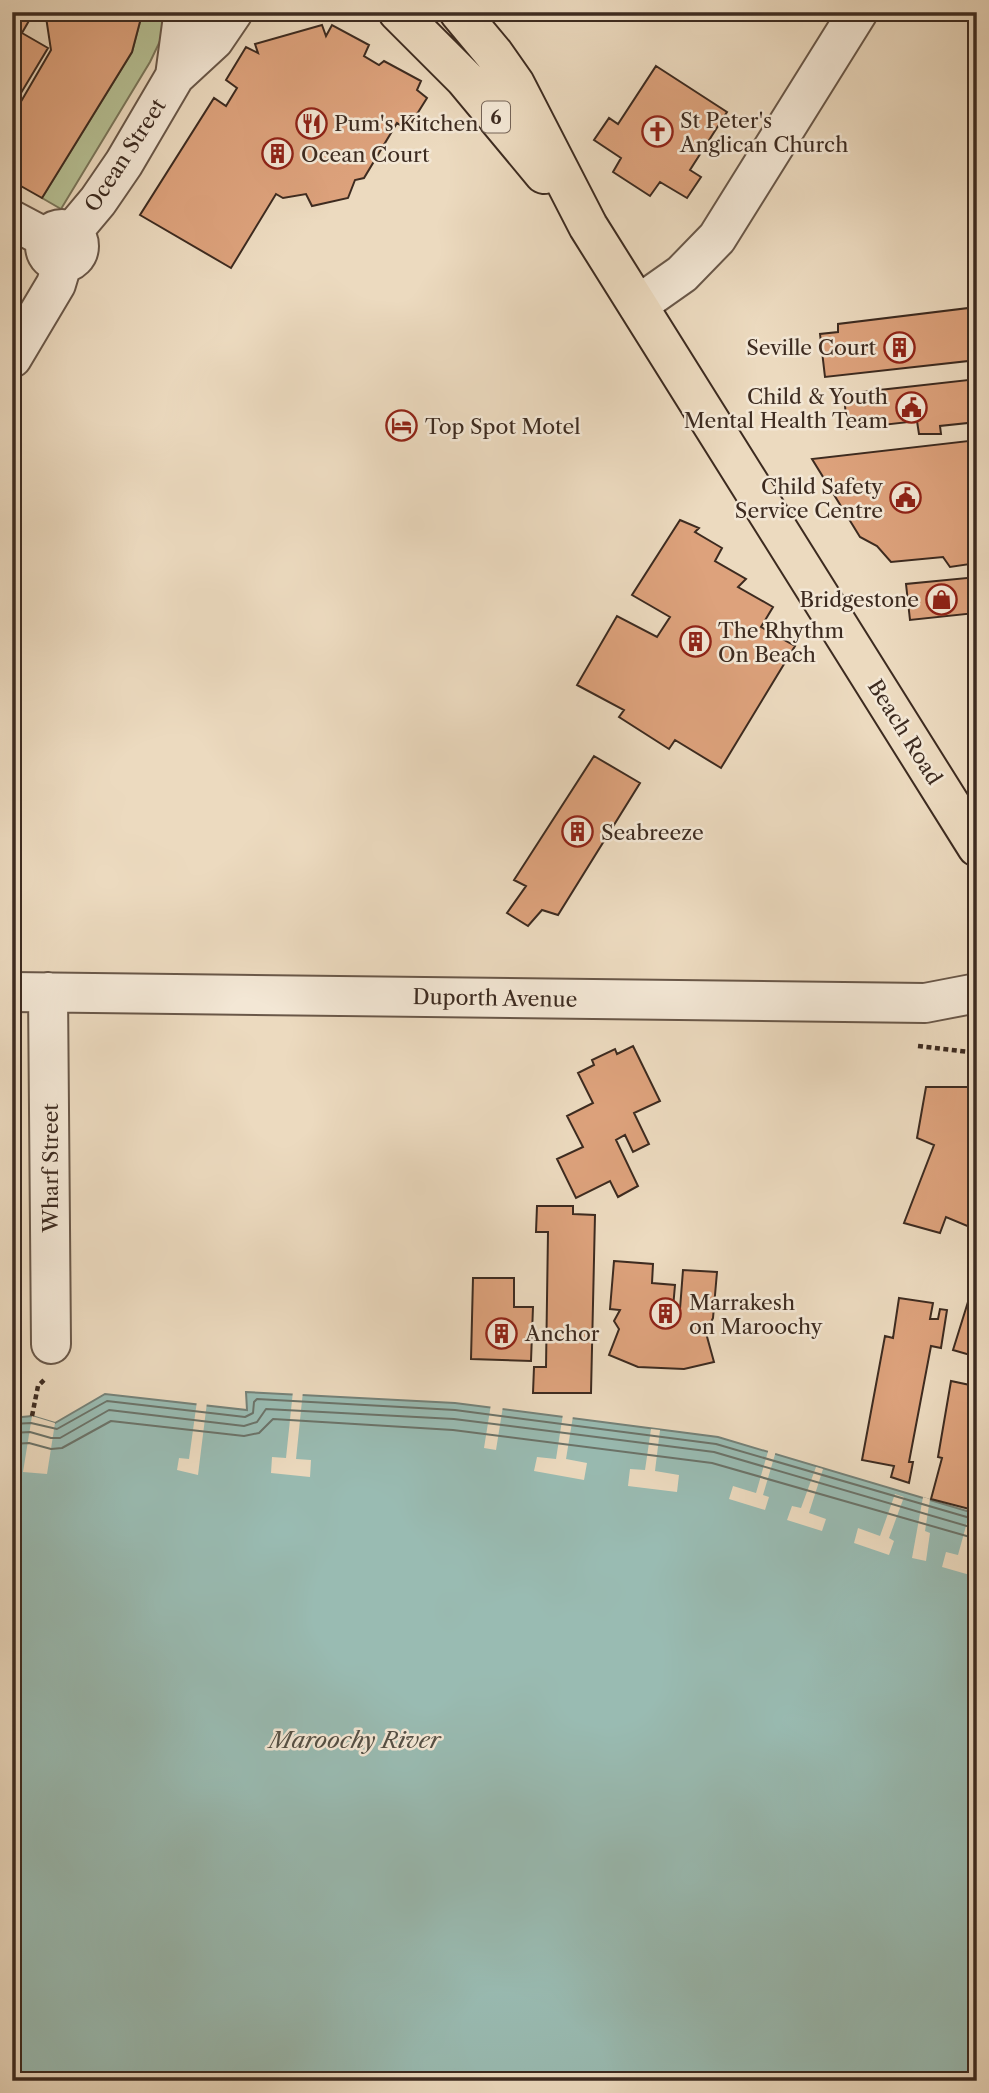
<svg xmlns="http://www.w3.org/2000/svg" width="989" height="2093" viewBox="0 0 989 2093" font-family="'Libre Caslon Text',serif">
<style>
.green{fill:#b6c094;stroke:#7a765a;stroke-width:2}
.water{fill:#99bbb2;stroke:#748178;stroke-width:2}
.pier{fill:#ecdabf}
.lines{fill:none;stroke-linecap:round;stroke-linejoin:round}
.shore{stroke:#6b7369;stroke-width:2}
.building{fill:#dda27c;stroke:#3d2b20;stroke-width:2}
.minor-casing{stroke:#695748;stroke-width:42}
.major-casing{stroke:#3d2b20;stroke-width:42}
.path{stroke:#3d2b20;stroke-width:4.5;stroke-dasharray:5 3.5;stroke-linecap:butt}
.minor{stroke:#f3e7d5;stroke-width:38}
.major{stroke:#ecdabf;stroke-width:38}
.labels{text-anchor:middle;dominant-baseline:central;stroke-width:5;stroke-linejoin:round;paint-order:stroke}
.shield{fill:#f3e7d5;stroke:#746356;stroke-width:2}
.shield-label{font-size:19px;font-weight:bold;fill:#3d2b20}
.poi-label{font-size:21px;fill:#3d2b20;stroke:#f3e7d5;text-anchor:start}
.street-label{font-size:21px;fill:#3d2b20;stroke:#f3e7d5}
.water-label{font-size:23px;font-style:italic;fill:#544f44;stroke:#f3e7d5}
</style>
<rect width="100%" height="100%" fill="#ecdabf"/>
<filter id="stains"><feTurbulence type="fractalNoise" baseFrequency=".00286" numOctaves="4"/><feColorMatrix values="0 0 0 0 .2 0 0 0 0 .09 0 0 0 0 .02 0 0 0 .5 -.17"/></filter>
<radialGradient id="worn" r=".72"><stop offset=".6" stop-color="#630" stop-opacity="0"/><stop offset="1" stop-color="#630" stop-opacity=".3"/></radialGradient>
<!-- green -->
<path class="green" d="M140,12h34l-24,50 -89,147 -19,-11 90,-146 9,-34z"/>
<!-- water -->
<path class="water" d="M246,1392l209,11 263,34 259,77v567h-965v-663l20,-2 23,7 50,-29 142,16z"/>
<!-- pier -->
<path class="pier" d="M293,1391h10l-7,68 15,1 -1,17 -39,-4 1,-16 14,1z
M197,1401l10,1 -9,73 -21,-5 2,-12 10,1z
M491,1404l12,2 -7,44 -12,-2z
M563,1414l10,2 -7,43 21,4 -3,17 -50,-9 3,-14 19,2z
M32,1416l23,7 -8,51 -24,-2z
M651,1429l9,1 -5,41 24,4 -2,17 -49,-6 2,-17 15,1z
M769,1448l7,3 -13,44 6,2 -4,13 -36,-11 4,-13 23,7z
M816,1467l7,2 -14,44 17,6 -4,12 -35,-11 5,-14 9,2z
M895,1494l9,3 -15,41 5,3 -5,14 -35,-12 4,-15 22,8z
M923,1497l7,2 -5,32 5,2 -4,28 -14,-3z
M971,1508l6,2v36l-4,14 4,2v15l-35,-10 4,-15 12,3z"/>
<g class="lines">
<!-- shore -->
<path class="shore" d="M12,1424l19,-1 26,6 50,-28 138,16 8,-4 1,-11 3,-3 198,11 261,34 261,76
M12,1433l18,-1 21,6h9l49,-28 135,16 13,-4 9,-13 188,10 260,33 263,77
M12,1444l17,-1 22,6 11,-1 49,-27 133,15 15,-3 14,-14 180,11 259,33 265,76"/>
</g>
<!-- building -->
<path class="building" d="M12,12h22l-12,21 26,15 -36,60z
M41,12h99l1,6 -9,34 -90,146 -30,-17v-64l39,-67 -5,-33z
M322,25l4,11 6,-11 37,20 -5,11 15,9 5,-4 37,20 -4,9 10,8 -20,32 -10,-7 -33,55 -9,2 -7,18 -36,8 -6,-12 -23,4 -7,-4 -45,74 -91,-53 74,-117 12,8 11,-18 -11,-8 20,-33 12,6 -3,-9z
M656,66l71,46 -37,58 11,7 -14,21 -27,-16 -10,14 -37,-24 8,-14 -27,-18 15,-22 9,6z
M977,307v53l-152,17 -5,-43 18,-2v-8z
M977,379v43l-37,4 1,8h-22l-2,-13 -70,8 -3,-35z
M977,440v123l-27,4 -7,-10 -52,5 -14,-16 -17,-9 -48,-78z
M680,520l19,8 -4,4 27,16 -7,13 31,18 -8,8 35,20 -12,20 34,19 -74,122 -46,-28 -6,9 -50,-32 5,-7 -47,-25 40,-69 40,21 13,-20 -38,-22z
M977,577v51l-2,-15 -65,7 -4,-36z
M594,756l46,27 -82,132 -16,-5 -14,16 -21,-13 19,-27 -12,-6z
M633,1046l27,55 -26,12 15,31 -16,8 -8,-17 -9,5 22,46 -20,11 -8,-16 -34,17 -19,-39 26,-12 -16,-31 26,-13 -15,-30 16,-8 -2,-5 23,-11 2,5z
M926,1087h51v143l-31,-13 -6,16 -36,-10 30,-78 -17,-7z
M537,1206h36v8l22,1 -4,178h-58l1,-26h12l2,-135h-12z
M614,1261l39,3 -1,19 23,2 -2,23 7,1 3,-39 34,2 -4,46 -7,15 8,29 -30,7 -46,-2 -29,-12 10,-26 -5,-8 6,-11 -10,-1z
M977,1273v84l-24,-7z
M473,1278h41v29h19l-2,54 -60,-2z
M899,1298l34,5 -3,16h8l2,-10 7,1 -6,38 -10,-2 -22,116h4l-4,21 -18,-6 3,-11 -32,-6 23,-124 8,2z
M973,1370h4v141l-46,-12 11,-41 -4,-1 13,-76 19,4z"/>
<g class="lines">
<defs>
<path id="minor" d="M175,76l7,-52 6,-12
M12,220l34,18
M45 246a17 17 0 1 1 34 0a17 17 0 1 1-34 0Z
M72,232l26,-31 26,-38 51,-87 39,-36 19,-28
M638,305l44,-31 35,-36 141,-226
M12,358l44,-74 6,-20
M12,992l913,11 52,-10
M48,992l3,352"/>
<path id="major" d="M398,12l67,67 79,95
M459,12l35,42 21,30 73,142 389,621"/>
</defs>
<!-- minor casing -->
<use href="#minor" class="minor-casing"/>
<!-- major casing -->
<use href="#major" class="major-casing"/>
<!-- path -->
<path class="path" d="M918,1046l59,7
M32,1416l6,-30 7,-7"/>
<!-- minor -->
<use href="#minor" class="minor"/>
<!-- major -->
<use href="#major" class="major"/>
</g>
<!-- icons -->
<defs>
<symbol id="restaurant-ring" viewBox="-11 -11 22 22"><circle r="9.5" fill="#f3e7d5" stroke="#8f2418" stroke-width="1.5"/><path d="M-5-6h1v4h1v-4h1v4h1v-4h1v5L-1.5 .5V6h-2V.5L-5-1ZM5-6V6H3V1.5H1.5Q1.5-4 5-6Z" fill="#8f2418"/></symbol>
<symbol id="church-ring" viewBox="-11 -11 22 22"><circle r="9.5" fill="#f3e7d5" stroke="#8f2418" stroke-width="1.5"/><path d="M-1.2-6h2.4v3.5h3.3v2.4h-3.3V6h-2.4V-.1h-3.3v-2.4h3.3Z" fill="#8f2418"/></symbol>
<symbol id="building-ring" viewBox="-11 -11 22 22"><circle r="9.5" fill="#f3e7d5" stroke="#8f2418" stroke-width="1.5"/><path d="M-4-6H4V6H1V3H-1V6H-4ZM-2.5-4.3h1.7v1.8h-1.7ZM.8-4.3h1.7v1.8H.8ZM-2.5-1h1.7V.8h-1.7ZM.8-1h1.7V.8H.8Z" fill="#8f2418"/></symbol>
<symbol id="civic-ring" viewBox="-11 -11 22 22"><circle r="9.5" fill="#f3e7d5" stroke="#8f2418" stroke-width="1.5"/><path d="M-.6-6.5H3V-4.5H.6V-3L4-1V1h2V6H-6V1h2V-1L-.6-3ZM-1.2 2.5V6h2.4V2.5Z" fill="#8f2418"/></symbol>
<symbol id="hotel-ring" viewBox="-11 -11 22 22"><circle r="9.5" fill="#f3e7d5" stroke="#8f2418" stroke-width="1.5"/><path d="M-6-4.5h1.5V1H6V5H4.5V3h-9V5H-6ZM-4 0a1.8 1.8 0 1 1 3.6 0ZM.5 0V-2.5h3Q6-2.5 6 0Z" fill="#8f2418"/></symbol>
<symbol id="shop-ring" viewBox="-11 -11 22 22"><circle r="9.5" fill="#f3e7d5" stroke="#8f2418" stroke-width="1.5"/><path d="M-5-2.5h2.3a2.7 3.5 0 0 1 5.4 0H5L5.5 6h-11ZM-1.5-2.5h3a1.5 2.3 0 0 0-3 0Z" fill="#8f2418"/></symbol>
</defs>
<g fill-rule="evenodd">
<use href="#restaurant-ring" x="294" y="106" width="35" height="35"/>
<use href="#church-ring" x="640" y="114" width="35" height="35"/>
<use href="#building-ring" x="260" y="136" width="35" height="35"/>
<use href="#building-ring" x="882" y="330" width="35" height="35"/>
<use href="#civic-ring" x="894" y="390" width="35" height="35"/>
<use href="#hotel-ring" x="384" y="408" width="35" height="35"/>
<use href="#civic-ring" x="888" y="480" width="35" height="35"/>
<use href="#shop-ring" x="924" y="582" width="35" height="35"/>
<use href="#building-ring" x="678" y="624" width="35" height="35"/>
<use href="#building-ring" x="560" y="814" width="35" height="35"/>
<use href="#building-ring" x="648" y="1296" width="35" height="35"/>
<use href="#building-ring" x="484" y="1316" width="35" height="35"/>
</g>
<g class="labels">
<!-- shield labels -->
<rect class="shield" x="482" y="101.5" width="28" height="31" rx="5"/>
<g class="shield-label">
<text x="496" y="117">6</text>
</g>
<!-- poi labels -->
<g class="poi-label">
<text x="680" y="120">St Peter's<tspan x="680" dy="24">Anglican Church</tspan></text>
<text x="334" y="123">Pum's Kitchen</text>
<text x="301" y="154">Ocean Court</text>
<text x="876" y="347" text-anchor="end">Seville Court</text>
<text x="888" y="396" text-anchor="end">Child &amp; Youth<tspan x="888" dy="24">Mental Health Team</tspan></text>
<text x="425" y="426">Top Spot Motel</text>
<text x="883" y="486" text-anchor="end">Child Safety<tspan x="883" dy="24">Service Centre</tspan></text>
<text x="919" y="599" text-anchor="end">Bridgestone</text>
<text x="718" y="630">The Rhythm<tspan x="718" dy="24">On Beach</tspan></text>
<text x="601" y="832">Seabreeze</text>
<text x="689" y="1302">Marrakesh<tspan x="689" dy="24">on Maroochy</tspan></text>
<text x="525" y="1333">Anchor</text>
</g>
<!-- street labels -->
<g class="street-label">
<text transform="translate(125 155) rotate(-57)">Ocean Street</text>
<text transform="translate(905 732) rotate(58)">Beach Road</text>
<text transform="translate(495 998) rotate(1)">Duporth Avenue</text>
<text transform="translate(50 1168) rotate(-90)">Wharf Street</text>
</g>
<!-- water labels -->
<g class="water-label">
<text x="355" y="1740">Maroochy River</text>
</g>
</g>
<!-- margin -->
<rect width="989" height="2093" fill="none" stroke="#ecdabf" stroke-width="42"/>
<rect x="14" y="14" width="961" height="2065" fill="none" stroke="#3d2b20" stroke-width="3.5"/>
<rect x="21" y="21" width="947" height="2051" fill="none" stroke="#3d2b20" stroke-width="2"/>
<rect width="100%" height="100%" filter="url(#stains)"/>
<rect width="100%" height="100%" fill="url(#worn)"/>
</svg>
